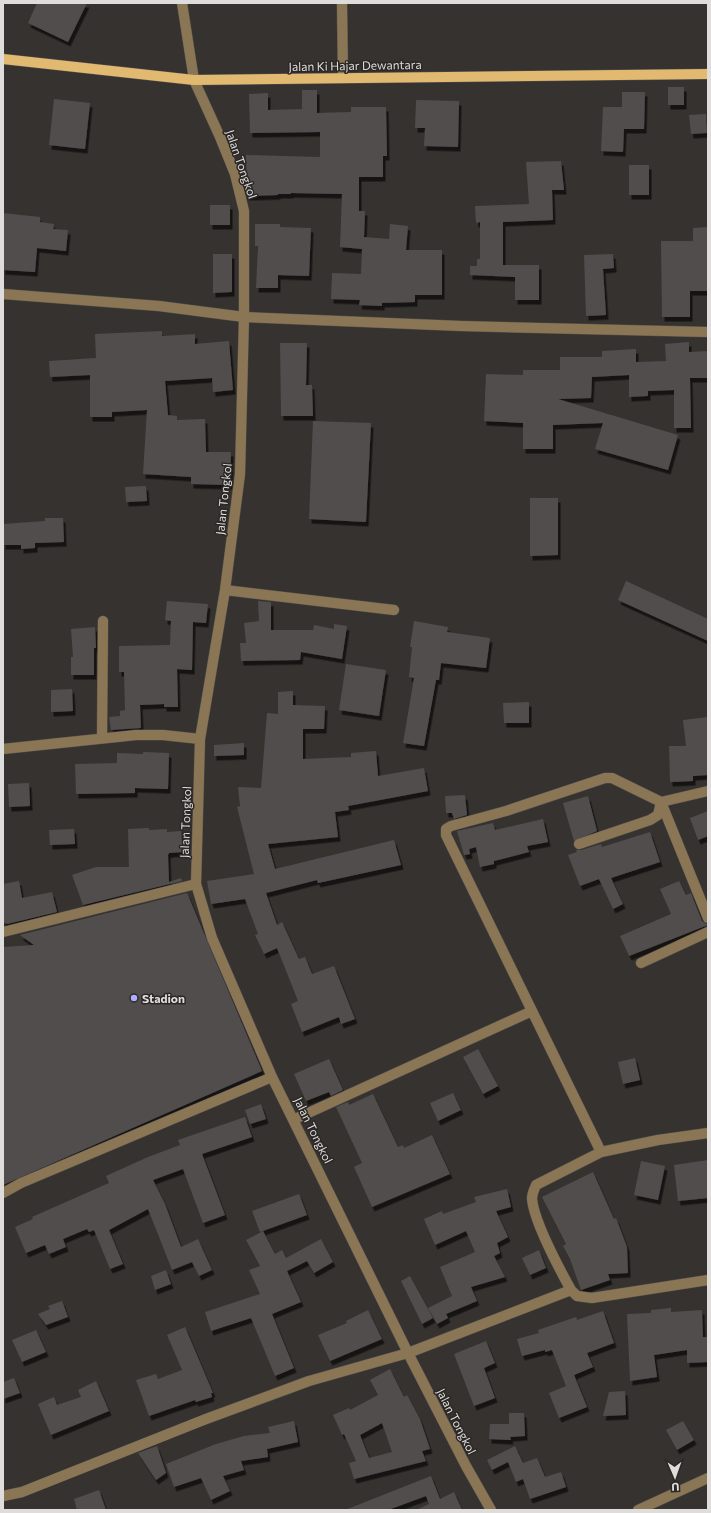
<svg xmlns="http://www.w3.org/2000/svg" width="711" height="1513" viewBox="0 0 711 1513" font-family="Commissioner,sans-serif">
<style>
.building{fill:#514d4d;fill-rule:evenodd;filter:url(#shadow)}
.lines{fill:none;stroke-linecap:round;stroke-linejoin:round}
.minor-casing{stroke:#54514f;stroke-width:11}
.major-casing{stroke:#54514f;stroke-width:11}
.minor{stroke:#8a7654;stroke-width:10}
.major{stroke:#e1b970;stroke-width:10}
.poi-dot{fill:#abaffb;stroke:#2b2826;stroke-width:1.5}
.labels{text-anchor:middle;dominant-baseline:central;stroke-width:3;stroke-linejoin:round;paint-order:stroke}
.street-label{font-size:12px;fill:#dfdddc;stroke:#2b2826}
.poi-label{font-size:12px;font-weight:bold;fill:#dfdddc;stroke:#2b2826;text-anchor:start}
</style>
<defs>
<filter id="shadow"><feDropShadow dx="2.5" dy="4.5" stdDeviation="0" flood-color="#0009"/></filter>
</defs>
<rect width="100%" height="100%" fill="#353230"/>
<!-- building -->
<path class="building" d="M37,3h50l-19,39 -40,-19z
M668,87h16v18h-16z
M302,90h15v23l34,-1v-5h35l1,49h-4v21h-24v34h6l-1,26 25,2 1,-15 18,2 -2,24h36v45h-27v7l-33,1v3l-23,-1 1,-5 -29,-1 1,-26 29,1 1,-25 -22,-2 2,-53 -51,-1v1h-13v1l-31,1 -1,-41 74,2v-25l-70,1 -1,-39 19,-1v17l34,-1z
M622,92h23l-1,37h-20l-1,23 -22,-1 2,-44h19z
M54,99l36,4 -5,46 -36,-4z
M416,100l43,1 -1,46 -34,-1 1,-18h-10z
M706,114l1,19 -16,1 -2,-19z
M561,161l3,29h-12l1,30 -50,2v43h36v35h-24v-23l-45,-2v-9h7v-7h3v-37l-4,1 -1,-17 54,-2 -3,-42z
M629,165h20v30h-20z
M210,205h20v20h-20z
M3,213l37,4v5l14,2 -1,5 15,1 -2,21 -29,-3 -2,24 -32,-2z
M255,224h25v3l31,1 -2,48 -31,-1v13h-22l2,-42h-3z
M708,227v64h-18v26h-28l-1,-76h32v-13z
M213,254h19v38l-19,1z
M613,254l1,14 -11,1 3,46 -20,1 -2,-61z
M162,331v5l33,-2v10l34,-3 4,49 -20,2 -1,-14 -47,3 3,34 9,1v4l28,-1 1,33h25l-1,33 -39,-1v-7l-48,-3 4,-64 -35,2v5h-22v-42l-40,2 -1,-16 47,-3 -1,-24z
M689,342v10l19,-1v27h-18l1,50h-17v-38l-26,1v5l-19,1v-22l-37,2 -1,21 -33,1 120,36 -10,35 -73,-21 8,-26 -50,2v24h-30v-26l-39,-2 2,-47 37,1v-5h37v-13h42v-6l34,-2v13l30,-1 -1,-17z
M280,343h27l-1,42h6l1,31h-32z
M313,421l58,2 -5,99 -57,-3z
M146,486l1,15 -21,1 -1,-15z
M530,498h28v57l-28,1z
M45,518h18l1,24 -29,1v5l-14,1v-4h-18v-21l42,-3z
M626,581l82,38v22l-90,-41z
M167,601l41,3 -2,19 -13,-1 -1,48 -15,-1 1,38h-14v-3l-24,1 1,23 -30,2 -2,-13 11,-1v-5l5,-1 -1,-38h-5v-26l51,-1 1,-24 -6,-1z
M258,601l13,1v28h42l1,-5 20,4v-5l13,2 -5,33 -41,-7 -1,8 -59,1 -1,-18h6l-2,-20 15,-2z
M414,621l34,6 -1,5 43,6 -4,30 -45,-5 -2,17h-3l-12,66 -21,-3 11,-65 -5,-1 3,-30h-2z
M95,627l1,21h-2v27h-23v-18h2l-2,-28z
M346,664l40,6 -7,46 -40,-6z
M72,689l1,22 -22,1v-22z
M293,691v14l32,1 -1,23h-21v30l48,-2v-4l25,-2 2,25 46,-8 4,23 -80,15 1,4 -14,2 3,25 -70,7 7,25 119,-29 7,25 -83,18 -1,-3 -51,13 11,32 5,-3 17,37 6,-2 7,17 22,-8 21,53 -14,5 -2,-7 -37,15 -11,-28 7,-3 -21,-53 -13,6 -9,-19 3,-1 -13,-35 -34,5 -4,-23 47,-7 -17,-67 3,-1 -2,-19 23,1 6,-75 11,1v-22z
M529,702v21h-25l-1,-20z
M708,717v58l-15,1v5l-23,1 -1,-36h17l-3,-26z
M244,743v12l-30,1v-11z
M143,752l26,1 -1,36 -33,-1v5l-59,1 -1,-30 42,-1v-10l26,1z
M29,783l1,23 -21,1 -1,-23z
M465,795l2,20 -13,4 -2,-6h-6l-1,-17z
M588,796l9,35 -23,10 -11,-38z
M708,811v25l-10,4 -8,-22z
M543,819l5,23 -21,4 2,6 -35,9v3l-14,3 -4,-20 -7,2 1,5 -6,1 -7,-24 36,-8 2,7z
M149,828v2l18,-1v3l14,-1 2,21 -14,1 -1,2 1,27 12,-4 1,3 -99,24 -11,-30 24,-8h33l-1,-38z
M74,829l1,15 -25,1 -1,-15z
M650,832l10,30 -49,16 12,26 -10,5 -14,-30 -19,7 -12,-31 9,-3 -1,-2h5l20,-6 1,3z
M19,881l3,17 30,-6 5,20 -50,12 -4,-2v-38z
M679,881l7,14 5,-2 11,28 6,4 -79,31 -9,-20 51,-22 -11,-25z
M187,893l75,178 -259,114v-238l31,-2 -14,-10z
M478,1049l20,37 -15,8 -20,-37z
M635,1058l5,22 -17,4 -5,-22z
M329,1059l14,31 -12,6 -2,-4 -23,9 -12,-27z
M453,1093l8,17 -23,11 -8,-18z
M373,1094l25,53 5,-2 1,3 28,-13 18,39 -78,33 -18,-40 8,-4 -26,-56 12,-5 1,3z
M261,1104l5,15 -16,5 -5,-14z
M245,1117l7,20 -50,17 23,61 -22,8 -20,-54 -30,11 12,24 16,43 17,-8 14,31 -13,6 -7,-14 -20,8 -24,-61 -39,21 14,34 -13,5 -16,-39 -5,2 -2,-3 -24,10 3,8 -17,7 -4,-9 -19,8 -11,-26 18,-8 -1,-2 77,-34 -3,-7 42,-19 32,-12 -2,-5z
M708,1160v38l-30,3 -4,-36z
M641,1161l24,5 -7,34 -24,-5z
M593,1172l21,47 2,-1 11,29 1,26 -20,1 2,6 -29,10 -11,-31 -7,-13 3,-2 -24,-47z
M507,1189l4,18 -15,4 12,26 -11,6 3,10 -6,3 11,21 -34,10 6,14 -31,13 2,4 -11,6 -9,-16 24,-12 -12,-29 35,-15 -9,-21 -31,14 -11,-26 18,-8 1,3 33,-12 -2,-5z
M299,1194l8,21 -47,17 -8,-21z
M263,1231l12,23 7,-4 4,8 35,-19 12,23 -19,11 -7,-12 -20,10 14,31 -29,12 22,54 -19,8 -24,-58 -40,13 -6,-19 55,-18 -11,-24 11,-4 -14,-26z
M539,1250l7,18 -16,7 -8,-17z
M166,1270l5,14 -16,6 -4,-14z
M410,1276l23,42 -11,6 -21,-43z
M62,1301l6,16 -22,8 -8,-11 12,-5 -2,-3z
M671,1308v4l31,-2 1,27h5v25l-21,1v-13l-33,5 3,22 -27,4 -3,-67 24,-1v-3z
M368,1310l14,29 -52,22 -12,-26 29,-12 -1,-2z
M603,1311l11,32 -27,10 6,14 -19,8 13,32 -28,11 -10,-25 17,-7 -14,-36 -7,2v-2l-23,6 -5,-17 22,-6 -1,-3 38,-13 1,3z
M185,1327l28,66h-2l1,4 -16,5 -1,-2 -46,16 -13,-36 20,-6 2,5 24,-9 -15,-35z
M36,1330l10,22 -24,10 -10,-22z
M486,1341l9,22 -11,5 11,30 -21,8 -20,-52z
M390,1369l14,28 3,-2 13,24 10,30 -8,2 4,10 -72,18 -5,-16 7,-2 -12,-27 -2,1 -9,-20 16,-7 1,2 28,-15 -8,-15zM382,1423l10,29 -23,6 -9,-23z
M14,1378l6,15 -17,6v-17z
M96,1381l13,30 -58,24 -13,-31 16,-7 3,8 24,-8 -3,-7z
M625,1391l1,24 -23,1 6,-24z
M509,1413h15l1,23 -15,1 1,3 -22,-1 1,-15h19z
M294,1421l4,21 -31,7 1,8 -27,4 3,9 -21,6 7,15 -19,9 -10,-22 -27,9 -8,-23 50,-20 28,-8 26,-3 -2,-6z
M683,1421l11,19 -17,10 -11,-20z
M157,1446l9,27 -10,7 -18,-27z
M515,1446l8,17 14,-5 8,19 16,-5 5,15 -36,12 -7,-20 -7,3 -8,-20 -16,8 -5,-10z
M431,1476l9,23 14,-7 8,18h-46l13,-6 -3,-8 -38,14h-43z
M99,1490l7,20h-29l-3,-11z"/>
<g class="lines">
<defs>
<path id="minor" d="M182,3l12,77 26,57 15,37 9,37v106l-4,157 -15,116 -25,149 -4,145 16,54 60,139 136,276 58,113 25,44
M342,3l1,75
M3,294l156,12 85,11 217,9 247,6
M225,590l169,20
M102,738l1,-117
M3,749l133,-14h27l37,4
M579,844l71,-24 8,-5 3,-13 47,-11
M3,932l193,-48
M641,963l67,-31
M295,1119l237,-108
M601,1152l-155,-317v-6l5,-3 55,-15 99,-33h7l49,24 47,116
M3,1193l18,-10 251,-106
M571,1290l6,6 15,2 116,-18
M3,1496l19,-4 184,-73 103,-38 99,-28 163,-63c-11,-20 -37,-69 -39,-91 0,-6 2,-9 4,-14l65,-33 57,-12 50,-7
M638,1510l70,-32"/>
<path id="major" d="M3,59l191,21 514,-6"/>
</defs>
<!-- minor casing -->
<use href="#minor" class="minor-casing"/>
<!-- major casing -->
<use href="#major" class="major-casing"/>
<!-- minor -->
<use href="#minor" class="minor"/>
<!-- major -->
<use href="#major" class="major"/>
</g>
<!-- markers -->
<circle class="poi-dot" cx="134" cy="998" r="4"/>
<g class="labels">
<!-- street labels -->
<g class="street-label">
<text transform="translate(355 65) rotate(-1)">Jalan Ki Hajar Dewantara</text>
<text transform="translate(242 164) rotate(71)">Jalan Tongkol</text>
<text transform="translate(223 499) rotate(-84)">Jalan Tongkol</text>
<text transform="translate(185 822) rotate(-88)">Jalan Tongkol</text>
<text transform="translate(314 1130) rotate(64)">Jalan Tongkol</text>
<text transform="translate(457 1421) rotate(63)">Jalan Tongkol</text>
</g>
<!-- poi labels -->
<g class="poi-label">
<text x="142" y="998">Stadion</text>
</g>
</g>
<!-- border -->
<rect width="711" height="1513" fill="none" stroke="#dfdddc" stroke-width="8"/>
<!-- north arrow -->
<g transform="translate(675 1477) rotate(178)" stroke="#2b2826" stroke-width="3" paint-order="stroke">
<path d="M0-3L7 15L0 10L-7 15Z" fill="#dfdddc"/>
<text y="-6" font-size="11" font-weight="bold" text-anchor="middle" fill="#dfdddc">U</text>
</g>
</svg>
